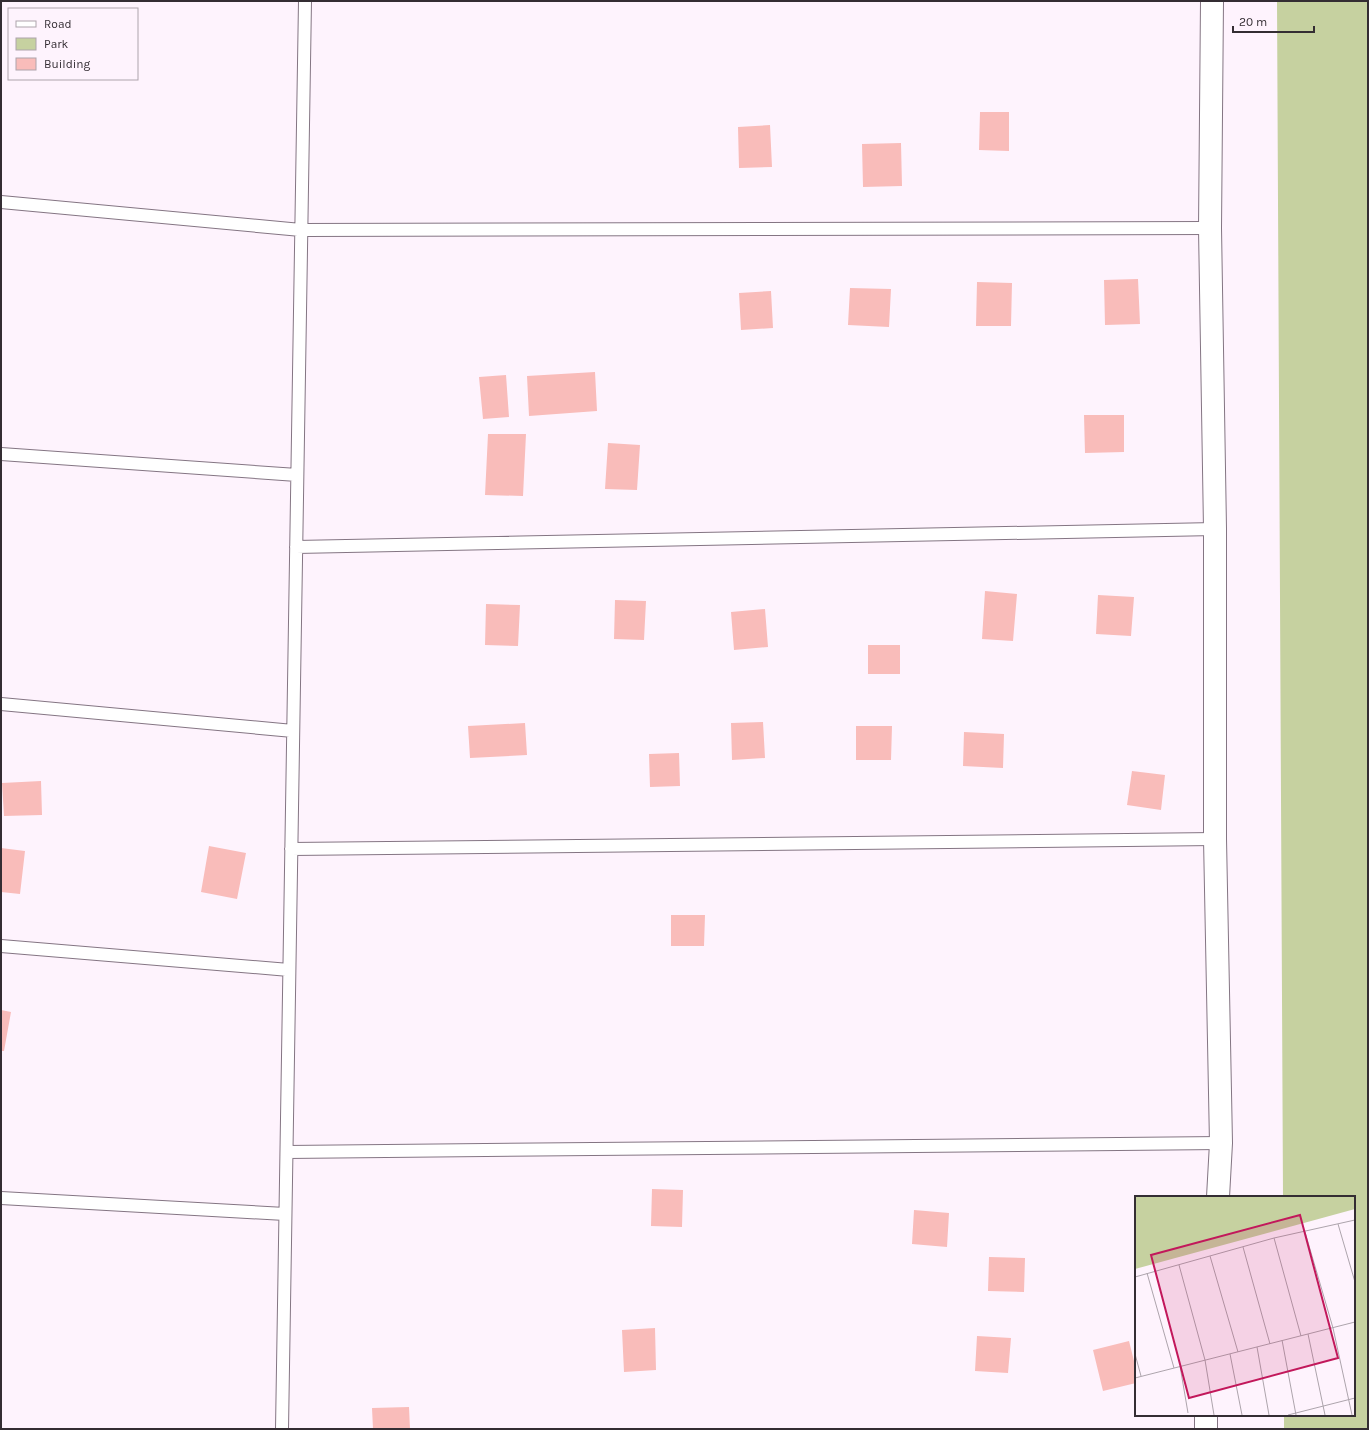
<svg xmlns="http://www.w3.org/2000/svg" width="1369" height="1430" viewBox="0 0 1369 1430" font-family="Karla,sans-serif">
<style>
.green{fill:#c6d1a0}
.building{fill:#f9bcba}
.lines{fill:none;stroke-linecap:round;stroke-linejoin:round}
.lane-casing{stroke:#847583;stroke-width:14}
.street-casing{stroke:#847583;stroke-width:24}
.lane{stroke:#fff;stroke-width:12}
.street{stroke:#fff;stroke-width:22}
.inset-road{fill:none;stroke:#ada4ac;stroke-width:1}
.view{fill:#c2185b;fill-opacity:0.15;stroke:#c2185b;stroke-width:2}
.inset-edge{fill:none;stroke:#342d33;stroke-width:2}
</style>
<rect width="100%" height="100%" fill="#fef3fd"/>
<!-- green -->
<path class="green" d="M1277,1h91v1428h-84v-14h70v-218h-71z"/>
<!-- building -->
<path class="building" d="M980,112h29v39l-30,-1z
M770,125l2,42 -33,1 -1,-41z
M901,143l1,43 -39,1 -1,-43z
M1138,279l2,45 -35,1 -1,-45z
M977,282l35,1 -1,43h-35z
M850,288l41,1 -2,38 -41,-2z
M771,291l2,37 -32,2 -2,-37z
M595,372l2,39 -68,5 -2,-40z
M506,375l3,42 -26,2 -4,-42z
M1084,415h40v37l-39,1z
M488,434h38l-3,62 -38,-1z
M608,443l32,2 -3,45 -32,-1z
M985,591l32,3 -4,47 -31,-2z
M1098,595l36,2 -3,39 -35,-2z
M615,600l31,1 -2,39 -30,-1z
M486,604l34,1 -2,41 -33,-1z
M765,609l3,38 -34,3 -3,-38z
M868,645h32v29h-32z
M763,722l2,36 -33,2 -1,-37z
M525,723l2,32 -57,3 -2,-32z
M856,726h36l-1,34h-35z
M964,732l40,2 -1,34 -40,-2z
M679,753l1,33 -30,1 -1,-33z
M1132,771l33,4 -4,35 -34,-5z
M41,781l1,34 -38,1 -2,-33z
M209,846l37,7 -9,46 -36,-7z
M1,848l24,3 -5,43 -19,-2z
M671,915h34l-1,31h-33z
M1,1010l10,2 -7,39h-3z
M652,1189l31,1 -1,37 -31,-1z
M914,1210l35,3 -2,34 -35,-3z
M989,1257l36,1 -1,34 -36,-1z
M655,1328l1,42 -32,2 -2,-42z
M977,1336l34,2 -3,35 -33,-2z
M1129,1341l7,28v14l-33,8 -10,-41z
M409,1407l1,22h-37l-1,-21z"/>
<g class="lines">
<defs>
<path id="lane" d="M1,202l300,28 909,-2
M1,454l296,21
M296,547l919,-18
M1,704l292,27
M291,849l924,-10
M1,946l288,24
M287,1152l934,-9
M1,1198l284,16
M282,1429l23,-1428"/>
<path id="street" d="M1212,1l-2,227 5,301v310l6,304 -3,54
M1206,1429v-14"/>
</defs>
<!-- lane casing -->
<use href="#lane" class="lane-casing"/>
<!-- street casing -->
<use href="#street" class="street-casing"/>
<!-- lane -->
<use href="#lane" class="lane"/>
<!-- street -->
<use href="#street" class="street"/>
</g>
<!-- overview -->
<g transform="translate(1135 1196)">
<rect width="220" height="220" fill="#fef3fd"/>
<path d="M0,1h220v12l-220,60z" fill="#c6d1a0"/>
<path class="inset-road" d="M203,28l17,58M170,36l28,96 19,87M139,42l27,98M108,51l27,97M75,60l28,96M44,69l26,95 9,55M12,77l27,95M0,81l139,-39 81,-18M173,138l17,81M147,144l14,75M122,151l12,68M0,158l6,22M95,158l12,61M45,170l8,47M0,182l220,-56M153,219l67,-17"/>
<path class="view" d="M165,19l38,143 -149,40 -38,-143z"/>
<rect width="220" height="220" class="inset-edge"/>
</g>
<!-- border -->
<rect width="1369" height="1430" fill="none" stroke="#342d33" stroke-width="4"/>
<!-- legend -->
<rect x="8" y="8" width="130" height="72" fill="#fef3fd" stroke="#ada4ac"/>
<rect x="16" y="21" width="20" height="6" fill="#ffffff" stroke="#ada4ac"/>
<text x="44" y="28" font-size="12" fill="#342d33">Road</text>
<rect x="16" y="38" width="20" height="12" fill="#c6d1a0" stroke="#ada4ac"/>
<text x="44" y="48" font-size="12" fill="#342d33">Park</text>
<rect x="16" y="58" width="20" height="12" fill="#f9bcba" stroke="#ada4ac"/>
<text x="44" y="68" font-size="12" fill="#342d33">Building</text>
<!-- scale -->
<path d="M1233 26v6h81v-6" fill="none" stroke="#342d33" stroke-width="2"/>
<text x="1239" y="26" font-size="12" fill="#342d33" stroke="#fef3fd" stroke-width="3" paint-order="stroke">20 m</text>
</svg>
